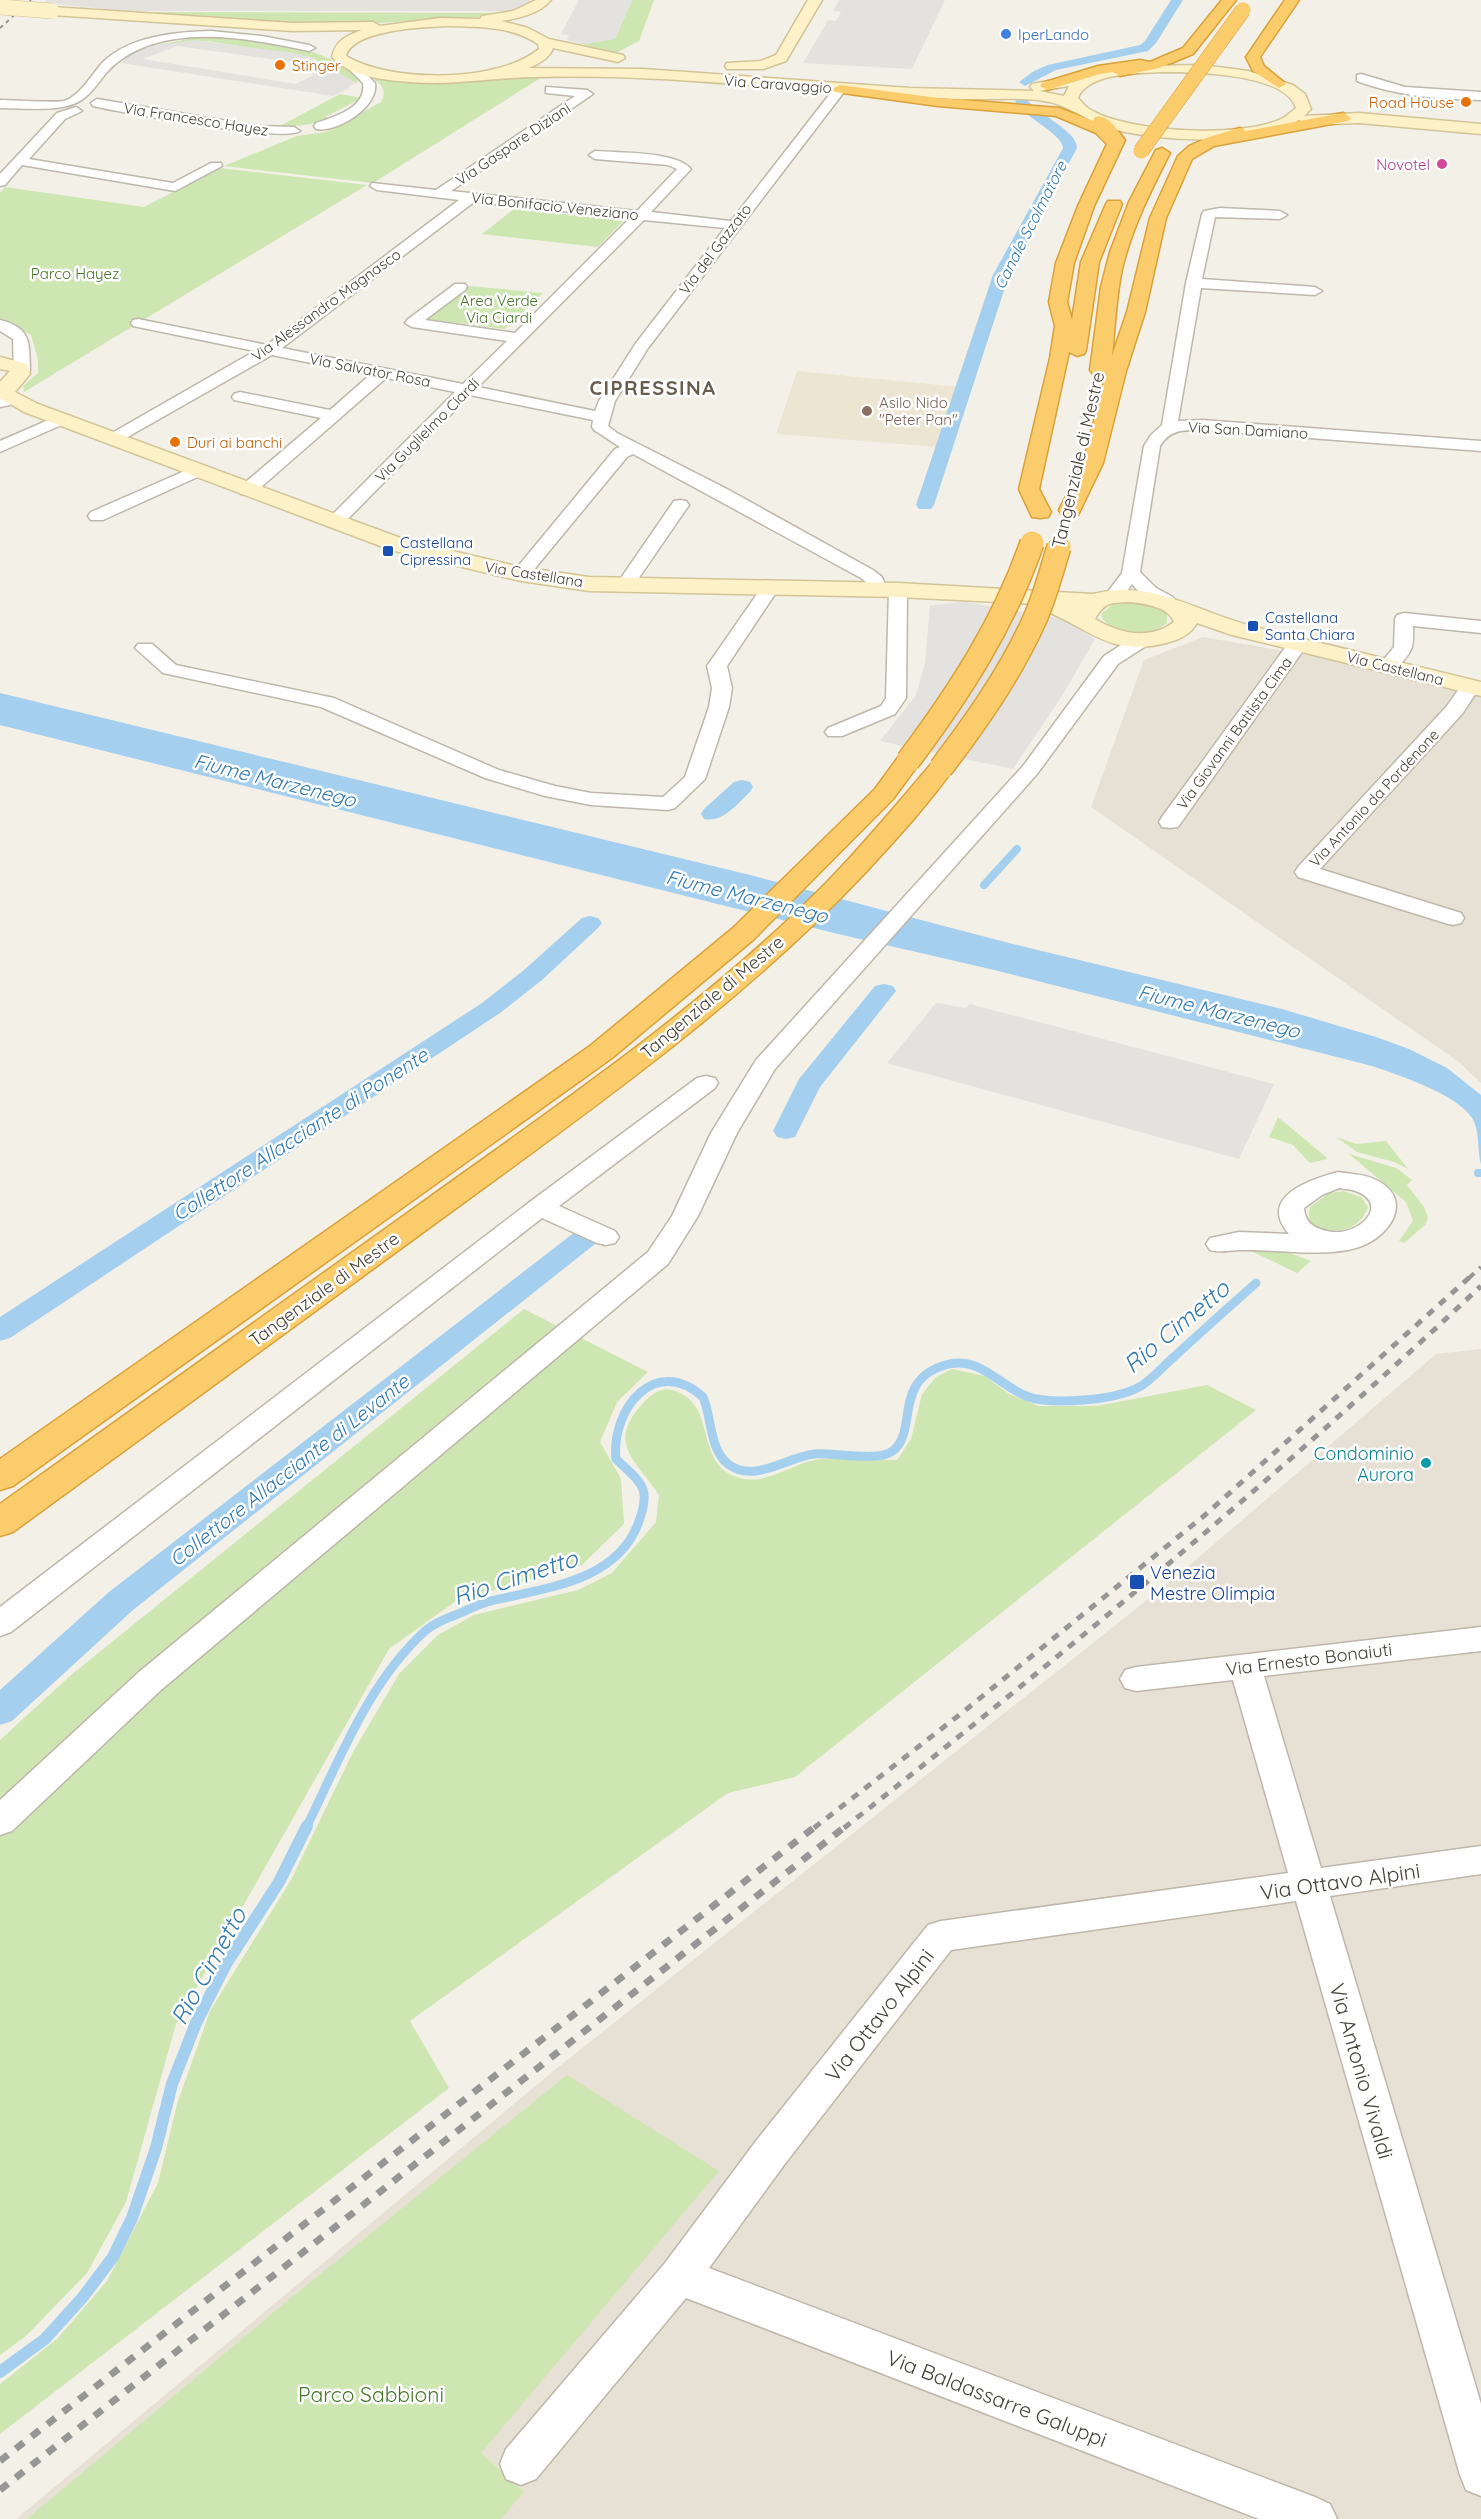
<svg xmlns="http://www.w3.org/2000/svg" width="1481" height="2519" viewBox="0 0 1481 2519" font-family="Quicksand,sans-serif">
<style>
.residential{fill:#e7e1d5}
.industrial{fill:#e5e1dc}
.education{fill:#ece5d1}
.green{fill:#cee6b1}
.parking{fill:#e4e2df;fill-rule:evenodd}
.water{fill:#a4cfef}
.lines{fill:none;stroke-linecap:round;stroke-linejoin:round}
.stream-far2{stroke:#a4cfef;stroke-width:8}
.stream-far1{stroke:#a4cfef;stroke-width:9}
.stream{stroke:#a4cfef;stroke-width:12}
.canal{fill:#a4cfef;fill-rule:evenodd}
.street-casing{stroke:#beb7aa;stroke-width:3}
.secondary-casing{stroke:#d2c498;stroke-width:3}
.highway-casing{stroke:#daa13a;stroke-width:3}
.street{fill:#fff;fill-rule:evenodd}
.secondary{fill:#fdf1c7;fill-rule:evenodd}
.highway{fill:#facc6b;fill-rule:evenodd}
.rail-far3{stroke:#969696;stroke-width:2;stroke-dasharray:4 4;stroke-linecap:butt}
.rail-far2{stroke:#969696;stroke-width:4;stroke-dasharray:7 7;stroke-linecap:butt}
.rail-far1{stroke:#969696;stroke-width:5;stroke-dasharray:8 8;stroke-linecap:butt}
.rail{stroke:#969696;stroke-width:7;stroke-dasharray:10 10;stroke-linecap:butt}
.secondary-bridge-casing{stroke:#d2c498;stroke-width:16;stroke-linecap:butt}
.highway-bridge-far1-casing{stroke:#daa13a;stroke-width:16;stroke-linecap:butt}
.highway-bridge-casing{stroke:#daa13a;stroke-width:26;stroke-linecap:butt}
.secondary-bridge{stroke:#fdf1c7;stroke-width:15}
.highway-bridge-far1{stroke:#facc6b;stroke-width:15}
.highway-bridge{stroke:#facc6b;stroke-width:23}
.shop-dot{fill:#3f7fe0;stroke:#fff;stroke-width:2}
.food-dot{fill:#e8710a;stroke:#fff;stroke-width:2}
.hotel-dot{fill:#d1479c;stroke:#fff;stroke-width:2}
.education-dot{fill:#8d6e63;stroke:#fff;stroke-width:2}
.transit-dot{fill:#1a4fb4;stroke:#fff;stroke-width:2}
.culture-dot{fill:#0f9aa8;stroke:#fff;stroke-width:2}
.labels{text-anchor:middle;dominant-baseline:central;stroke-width:5;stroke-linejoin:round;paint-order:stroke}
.far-shop-label{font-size:15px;fill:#366cbe;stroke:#fff;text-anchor:start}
.far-food-label{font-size:15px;fill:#c56008;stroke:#fff;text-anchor:start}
.far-street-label{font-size:15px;fill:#464036;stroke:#fff}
.far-hotel-label{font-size:15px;fill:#b23c85;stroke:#fff;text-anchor:end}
.far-park-label{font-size:15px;fill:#46772a;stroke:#fff}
.far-education-label{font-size:15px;fill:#785e54;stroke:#fff;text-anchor:start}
.far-transit-label{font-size:15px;fill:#164399;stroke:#fff;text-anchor:start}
.far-water-label{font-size:16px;font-style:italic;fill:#3179b0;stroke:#fff}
.street-label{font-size:18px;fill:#464036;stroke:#fff}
.culture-label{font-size:18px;fill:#0d838f;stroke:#fff;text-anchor:end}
.transit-label{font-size:18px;fill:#164399;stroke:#fff;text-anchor:start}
.far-district-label{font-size:20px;font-weight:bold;letter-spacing:1.5px;fill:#695e4e;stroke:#fff}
.water-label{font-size:20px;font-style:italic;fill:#3179b0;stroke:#fff}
.near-street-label{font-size:21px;fill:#464036;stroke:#fff}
.near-park-label{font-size:21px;fill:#46772a;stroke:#fff}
.near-water-label{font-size:24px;font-style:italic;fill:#3179b0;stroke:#fff}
</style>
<rect width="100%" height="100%" fill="#f3f0e7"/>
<!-- residential -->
<path class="residential" d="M1203,637l117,20 161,37v389l-22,-21 -368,-255 53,-147z
M1481,1349v1170h-1465l541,-451 614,-487 265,-227z"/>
<!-- industrial -->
<path class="industrial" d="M47,0h484l-3,4 -18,7h-384l-82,-8z"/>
<!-- education -->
<path class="education" d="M797,371l162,16 -21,60 -162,-13z"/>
<!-- green -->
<path class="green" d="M632,0h22l-15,41 -23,12 -38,-10c13,1 24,-4 37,-4z
M125,12l382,1 -15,3 -163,10z
M194,38c55,-2 125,3 167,42l-5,3 -45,-26 -104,-16 -55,5z
M547,74l-174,109 -149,-17 73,-30 29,-4 55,-30c7,-13 0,-17 -10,-26l33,4z
M340,94l22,4 -37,19 7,1c-11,5 -43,10 -54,9z
M220,168l147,17 -343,207 -1,-6 15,-13v-13l-7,-25 -31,-16v-126l5,-6 139,20z
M514,209l110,11 -26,27 -116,-13z
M470,286l73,7 -38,36 -78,-10z
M1133,602l20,4 14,8v9c-16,14 -52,13 -65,-5v-5l10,-8z
M1278,1117l48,40 1,2 -17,4 -17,-18 -24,-8z
M1336,1137l21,7 29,-3 22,28 -14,-7 -37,-10z
M1349,1154l47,14 16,12 -5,5 17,22 4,11 -3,7 -21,18 -5,-2 14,-20 -7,-19z
M1343,1191l18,6 7,10c-9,27 -41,30 -60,13l2,-13 19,-14z
M1262,1250l25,2 24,9 -14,12 -46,-22z
M524,1309l124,63 -31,30 -17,40 21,37 3,45 -42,41 -126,36 -67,48 -213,375 -50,178 -39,71 -60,62 -27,20v-615l71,-65z
M952,1369l33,7 24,18 30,12h58l110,-21 49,25 -461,367 -67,16 -318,228 39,67 -449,346v-50l57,-45 50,-58 51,-98 19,-79 33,-93 81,-131 62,-128 46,-78 39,-39 36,-20 104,-25 34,-17 44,-51 3,-27c-25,-37 -53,-52 -15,-93 7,-7 17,-15 28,-12 48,13 20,76 68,88 20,6 43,-7 61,-14 30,-11 65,-4 96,-4l14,-21 11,-45 14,-17z
M567,2075l152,96 -238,282 43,39 -23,27h-474l254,-213z"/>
<!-- parking -->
<path class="parking" d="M579,0h53l-17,39 -29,5 -17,-3 -2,-2 2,-4 -8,-1z
M839,0h106l-33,69 -109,-6 25,-43 8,1 5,-9 -8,-1z
M195,40l106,14 21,9 34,20 -8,4 2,1 -17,8 -212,-33 8,-9 23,-8zM177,46l121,17 16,12 -18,9 -153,-25z
M966,602l97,17 32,20 -33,57 -49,73 -133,-28 36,-46 9,-32 5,-58z
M936,1003l30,5 4,-4 304,80 -35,75 -352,-96z"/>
<!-- water -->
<path class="water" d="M0,693l750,182 255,67 277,67 94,28 33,12 38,19 34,27v69c-4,-14 -1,-34 -9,-46 -15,-24 -74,-43 -100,-52l-382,-97 -156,-36 -834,-208z"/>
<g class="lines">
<!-- stream-far2 -->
<path class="stream-far2" d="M984,885l33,-36
M1478,1173h3"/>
<!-- stream-far1 -->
<path class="stream-far1" d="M306,1828c34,-69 62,-145 119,-197 9,-8 22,-13 33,-17 9,-4 19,-9 29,-12 53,-14 128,-18 151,-78 14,-37 4,-40 -22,-65 -5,-50 39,-105 87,-62 9,20 6,52 25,67 26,20 59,-7 86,-10 20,-2 66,9 80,-4 24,-21 -2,-72 55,-86 31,-7 50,21 77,32 25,10 92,4 115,-10 12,-7 23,-21 34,-30 27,-25 54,-49 81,-73"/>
<!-- stream -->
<path class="stream" d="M0,2372l45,-33 38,-42 30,-40 19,-39 24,-70 16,-64 24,-61 30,-59 53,-82 28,-56"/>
<!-- canal -->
<path class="canal" d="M1171,0h12l-27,43 -8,8 -92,19 -31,16 -6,-4 15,-11 14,-6 92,-20 5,-4z
M1021,97l5,1c10,16 51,32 51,50l-68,127 -75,230 -3,4h-12l-3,-4 77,-230 70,-127c0,-14 -40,-31 -48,-47z
M742,780l8,2 3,5 -3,5c-13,12 -27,31 -46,27l-3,-5 3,-5 30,-27z
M590,916l8,2 4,5 -4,5 -56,52 -42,33 -490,325 -10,3v-24l482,-314 42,-33 58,-52z
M884,984l9,2 3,5 -76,96 -25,50 -9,2 -9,-2 -4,-6 26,-52 76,-93z
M585,1229l10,3 4,6 -4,6 -462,366 -121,111 -12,4v-35l109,-98 466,-360z"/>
<defs>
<path id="street" d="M211,31l51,5 47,9 6,3 -6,3c-52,-11 -115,-24 -167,-3 -12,5 -25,13 -34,23 -10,11 -18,26 -32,32 -21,9 -52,5 -76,5v-8c12,0 56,3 64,1 16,-5 28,-27 39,-39 27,-26 72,-30 108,-31z
M354,64l4,2 17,17c4,24 -38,50 -59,46l-2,-3 2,-3c18,-6 51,-15 47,-40l-15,-15z
M1361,74l44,13 76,5v8c-43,-1 -84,-4 -124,-19v-6z
M840,85l6,4 -2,3 -196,256 -33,53 -7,25 9,7 110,56 146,81 9,7 5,13 -2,4h-14l-4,-11 -6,-5 -228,-124 -6,3 -100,121h-12l-3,-4 3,-4 100,-121 5,-2 -26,-17 -2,-3 1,-7 -123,-25 -129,131h-12l-3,-4 3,-4 126,-126 -69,-14 -133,116h-12l-3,-4 3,-4 80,-68 -87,-18 -2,-3 2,-3 6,-2 90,18 40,-35 -98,-20 -155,88 -6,2 -8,-5 2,-3 150,-86 -122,-25 -2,-3 2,-3 5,-1 129,26 192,-145 -82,-10 -7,-4 2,-3 64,7 139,-94 -29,-3v-6l41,3 6,4 -142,97 186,20 40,-42 -9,-4 -73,-6 -6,-4 6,-4c24,2 81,0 96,18l-40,43 80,9 105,-135zM474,202l156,16 -115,115 -90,-13 40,-30 2,-3 -2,-3h-10l-48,36 -2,3 7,4 95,14 -44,43 -181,-36zM644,220l81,8 -89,115 -37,58 -4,10 -117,-24z
M97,99l161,27 36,1 6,4c-13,12 -181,-19 -207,-25l-2,-3z
M76,107l6,4 -17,8 -36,40 144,24 38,-20h10l1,3 -47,25 -153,-26 -17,20 -5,1v-12l57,-61z
M1220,208l60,3 7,4 -7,4 -65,-2 -13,62 113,8 7,4 -7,4 -114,-7 -23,133 24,-1 279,21v10l-279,-21c-18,0 -32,-1 -42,16l-20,126 16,16 17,9 2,4 -2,4c-17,4 -31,-9 -41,-21l-12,17h-14l-2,-4 18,-24 22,-127 7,-11 11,-10 24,-142 16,-69 2,-3z
M0,320c32,8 29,23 30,51l-2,3 -6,2 -8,-5 -1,-32 -13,-8z
M0,397l10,2 2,3 -2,3 -10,2z
M60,415l6,2 2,3 -2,3 -66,29v-11z
M196,466l8,5 -2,4 -99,45h-12l-3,-4 3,-4z
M680,500l6,1 3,4 -55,80 -3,4h-12l-3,-4 58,-84z
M770,582l6,2 3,4 -52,78 5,22 -3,19 -24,72 -30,29 -7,2 -77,-5 -46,-9 -60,-18 -164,-71 -158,-34 -28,-25 3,-4h14l24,21 158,33 165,72 56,16 36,7 72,4 22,-20 24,-70 3,-19 -5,-22 57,-82z
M898,584l7,2 2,4 -1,108 -11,16 -53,22h-14l-3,-4 3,-4 53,-22 5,-8 3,-108 2,-4z
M1404,613l77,8v12l-68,-7c1,26 -2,25 -18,45h-14l-3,-4 16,-20 1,-28 2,-4z
M1142,634l7,2 3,4 -3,4 -31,20 -81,110 -262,295 -38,64 -39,83 -30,48 -507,426 -149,141 -12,4v-35l139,-128 509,-420 24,-36 39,-83 45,-73 267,-294 81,-110 31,-20z
M1297,639l7,2 3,4 -129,182 -8,1 -8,-1 -3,-5 3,-5 128,-176z
M1470,681l7,2 3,4 -18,27 -142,155 141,44 3,5 -3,5 -8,2 -8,-2 -147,-46 -3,-5 3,-5 149,-161 16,-23z
M706,1076l9,2 3,5 -3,5 -156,118 56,25 4,6 -4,6 -9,2 -9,-2 -55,-25 -531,414 -11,4v-29l531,-406 166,-123z
M1338,1172c11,2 25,2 36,7 41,18 18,57 -15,68 -33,11 -82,2 -118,3 -11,0 -20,3 -31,0l-4,-6 4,-6 29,-6 50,2c-32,-37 20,-54 49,-62zM1339,1188c6,1 13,1 19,4 34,14 -4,51 -38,37 -11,-4 -15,-10 -16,-21l18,-13z
M1481,1627v24l-217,25 57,192 160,-22v28l-151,22 151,508v92l-15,-6 -6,-15 -164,-574 -345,49 -167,215 -75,103 606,229 15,7 7,15h-78l-573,-221 -150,181 -15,6 -15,-6 -6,-15 6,-15 159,-186 91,-122 172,-216 13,-4 347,-48 -55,-193 -97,11 -11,-3 -5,-9 5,-9 11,-3z"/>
<path id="secondary" d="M536,0h15c-12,14 -32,18 -49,21l26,7 21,11 74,16 2,3 -7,4 -65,-14c-3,10 -16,17 -25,20l115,1 267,19 124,3 -4,-4 2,-3 99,-18 72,-1 45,6 45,14 12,9 6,15 -7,7 55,-3 122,11v10l-122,-11 -52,2 -8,-5c-36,29 -150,21 -193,7 -25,-9 -40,-24 -68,-27 -28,-3 -56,0 -84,-1 -64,-3 -129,-8 -193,-13 -74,-6 -148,-11 -222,-9 -43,0 -86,9 -129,5 -25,-2 -61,-5 -78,-25 4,-17 14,-21 30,-27l-69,1 -241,-16 -7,-4 7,-4 241,16 80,-1 7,4 60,-8 40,1 2,-3 31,-5zM450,26c30,1 61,0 88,18l1,5c-41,34 -148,34 -193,7 7,-27 80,-29 104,-30zM1162,72c31,0 123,1 134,36 -4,3 -9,8 -15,11 -41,19 -150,14 -190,-9 -5,-2 -9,-8 -13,-12 9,-25 61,-25 84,-26zM1069,86l-5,10 -25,-5z
M808,0h14l-36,61 -23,8h-36l-2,-3 2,-3 34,-2 15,-6z
M0,357l27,7 3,10 -15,18 23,12 368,136 115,27 68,10 309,6 195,11c59,-15 102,17 158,32 76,19 153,37 230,56v14l-249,-61 -35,-12c-7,12 -18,17 -31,20 -58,15 -78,-17 -126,-34l-3,-5 -139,-7 -309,-6 -68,-10 -130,-31 -367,-138 -24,-14v-16l10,-11 -10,-2zM1131,602c14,2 38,5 43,20 -24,19 -56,11 -79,-3 10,-18 17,-16 36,-17z"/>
<path id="highway" d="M1222,0h14l-43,54 -34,14 -39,8 -7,-4 -13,2 -53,16 -7,-4 2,-3 56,-17 42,-6 10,2 33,-14z
M1285,0h14l-39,57 4,9 22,18 -7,4 -26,-17 -7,-14z
M840,85l98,13 121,10 34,13 2,-4c13,-4 22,13 30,23l-31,66 -20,57 -7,39 5,18 9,-58 25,-58 2,-3h12l2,3 -23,58 -13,88 -2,4 -7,2 -8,-4 -30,137 12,23 -3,5 -8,1 -8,-1 -13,-28 31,-131 5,-32 -6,-24 7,-39 22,-57 29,-62 -11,-11 -40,-17 -118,-10 -103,-14 -2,-3z
M1343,113l8,5 -3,3 -134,25 -22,13 -26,59 -21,94 -19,59 -23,92 -25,52 -8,1 -8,-1 -3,-5 24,-47 23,-89h-13l-3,-4 11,-83 9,-35 19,-50 27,-52 6,-2 8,5c-19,37 -38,75 -48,116 -6,29 -7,58 -10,87l15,-44 23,-94 28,-62 11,-10 20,-9 31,-9 6,3z
M908,753l9,3 4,5 -28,38 -140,141 -141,118 -599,428 -13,4v-31l590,-413 143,-118 142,-139 24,-33z
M941,760l9,3 4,5c-26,37 -57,70 -87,103 -116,123 -254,223 -390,322 -155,113 -309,226 -464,339l-13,4v-32c140,-100 280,-200 420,-300 139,-100 284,-198 405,-320 38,-39 72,-80 107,-121z"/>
</defs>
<!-- street casing -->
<use href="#street" class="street-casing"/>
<!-- secondary casing -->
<use href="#secondary" class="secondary-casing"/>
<!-- highway casing -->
<use href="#highway" class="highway-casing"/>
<!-- street -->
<use href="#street" class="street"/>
<!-- secondary -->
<use href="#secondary" class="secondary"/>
<!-- highway -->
<use href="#highway" class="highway"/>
<!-- rail-far3 -->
<path class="rail-far3" d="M0,28l31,-28"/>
<!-- rail-far2 -->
<path class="rail-far2" d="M1469,1278l12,-11"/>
<!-- rail-far1 -->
<path class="rail-far1" d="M814,1828l149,-116 242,-197 266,-239
M844,1828c219,-173 434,-351 637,-542"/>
<!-- rail -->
<path class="rail" d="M0,2461l816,-635
M0,2490l846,-664"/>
<defs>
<path id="secondary-bridge" d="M0,7l52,4"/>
<path id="highway-bridge-far1" d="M1141,151l102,-141"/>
<path id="highway-bridge" d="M908,761c51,-68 96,-137 124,-218
M941,768c35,-46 69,-94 93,-147 11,-24 17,-49 25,-74"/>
</defs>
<!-- secondary-bridge casing -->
<use href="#secondary-bridge" class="secondary-bridge-casing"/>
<!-- highway-bridge-far1 casing -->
<use href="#highway-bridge-far1" class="highway-bridge-far1-casing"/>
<!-- highway-bridge casing -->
<use href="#highway-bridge" class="highway-bridge-casing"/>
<!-- secondary-bridge -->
<use href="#secondary-bridge" class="secondary-bridge"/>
<!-- highway-bridge-far1 -->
<use href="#highway-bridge-far1" class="highway-bridge-far1"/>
<!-- highway-bridge -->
<use href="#highway-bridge" class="highway-bridge"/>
</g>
<!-- markers -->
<circle class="shop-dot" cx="1006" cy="34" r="6"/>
<g class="food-dot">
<circle cx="280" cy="65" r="6"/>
<circle cx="1466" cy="102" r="6"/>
<circle cx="175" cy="442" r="6"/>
</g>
<circle class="hotel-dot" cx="1442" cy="164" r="6"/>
<circle class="education-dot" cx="867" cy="411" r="6"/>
<g class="transit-dot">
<rect x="382" y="545" width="12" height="12" rx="3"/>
<rect x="1247" y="620" width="12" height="12" rx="3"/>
<rect x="1129" y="1574" width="16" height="16" rx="3"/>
</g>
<circle class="culture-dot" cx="1426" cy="1463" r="6"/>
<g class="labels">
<!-- far-shop labels -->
<g class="far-shop-label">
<text x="1018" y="34">IperLando</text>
</g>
<!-- far-food labels -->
<g class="far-food-label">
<text x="292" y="65">Stinger</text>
<text x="1454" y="102" text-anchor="end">Road House</text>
<text x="187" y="442">Duri ai banchi</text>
</g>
<!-- far-street labels -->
<g class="far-street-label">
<text transform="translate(778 84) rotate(4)">Via Caravaggio</text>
<text transform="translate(196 119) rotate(9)">Via Francesco Hayez</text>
<text transform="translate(513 144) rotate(-34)">Via Gaspare Diziani</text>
<text transform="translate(555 206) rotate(6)">Via Bonifacio Veneziano</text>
<text transform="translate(715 249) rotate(-53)">Via del Gazzato</text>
<text transform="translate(326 305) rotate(-36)">Via Alessandro Magnasco</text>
<text transform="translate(370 370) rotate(11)">Via Salvator Rosa</text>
<text transform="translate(427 430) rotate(-45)">Via Guglielmo Ciardi</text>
<text transform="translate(1248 430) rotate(3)">Via San Damiano</text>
<text transform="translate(534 574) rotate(9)">Via Castellana</text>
<text transform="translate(1395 668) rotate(14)">Via Castellana</text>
<text transform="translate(1234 733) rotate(-54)">Via Giovanni Battista Cima</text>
<text transform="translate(1374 798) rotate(-47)">Via Antonio da Pordenone</text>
</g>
<!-- far-hotel labels -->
<g class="far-hotel-label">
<text x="1430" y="164">Novotel</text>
</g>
<!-- far-park labels -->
<g class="far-park-label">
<text x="75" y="273">Parco Hayez</text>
<text x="499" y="300">Area Verde<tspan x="499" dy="17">Via Ciardi</tspan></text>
</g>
<!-- far-education labels -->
<g class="far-education-label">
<text x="879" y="402">Asilo Nido<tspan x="879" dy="17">"Peter Pan"</tspan></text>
</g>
<!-- far-transit labels -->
<g class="far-transit-label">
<text x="400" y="542">Castellana<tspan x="400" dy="17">Cipressina</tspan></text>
<text x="1265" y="617">Castellana<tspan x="1265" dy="17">Santa Chiara</tspan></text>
</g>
<!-- far-water labels -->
<g class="far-water-label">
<text transform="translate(1030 225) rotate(-63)">Canale Scolmatore</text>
</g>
<!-- street labels -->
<g class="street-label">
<text transform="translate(1078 460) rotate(-77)">Tangenziale di Mestre</text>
<text transform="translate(712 997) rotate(-40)">Tangenziale di Mestre</text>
<text transform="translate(324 1289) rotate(-36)">Tangenziale di Mestre</text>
<text transform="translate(1309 1659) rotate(-7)">Via Ernesto Bonaiuti</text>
</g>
<!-- culture labels -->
<g class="culture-label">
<text x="1414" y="1453">Condominio<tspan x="1414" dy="21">Aurora</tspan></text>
</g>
<!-- transit labels -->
<g class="transit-label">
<text x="1150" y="1572">Venezia<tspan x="1150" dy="21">Mestre Olimpia</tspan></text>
</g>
<!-- far-district labels -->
<g class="far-district-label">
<text x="653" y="387">CIPRESSINA</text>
</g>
<!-- water labels -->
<g class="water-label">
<text transform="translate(275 780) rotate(14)">Fiume Marzenego</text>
<text transform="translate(747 896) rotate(14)">Fiume Marzenego</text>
<text transform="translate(1219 1011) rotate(14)">Fiume Marzenego</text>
<text transform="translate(300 1134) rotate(-33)">Collettore Allacciante di Ponente</text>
<text transform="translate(289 1470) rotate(-38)">Collettore Allacciante di Levante</text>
</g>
<!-- near-street labels -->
<g class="near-street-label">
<text transform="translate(1340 1881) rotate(-8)">Via Ottavo Alpini</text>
<text transform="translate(879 2015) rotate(-52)">Via Ottavo Alpini</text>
<text transform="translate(1362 2071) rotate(74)">Via Antonio Vivaldi</text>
<text transform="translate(997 2398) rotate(21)">Via Baldassarre Galuppi</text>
</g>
<!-- near-park labels -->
<g class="near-park-label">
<text x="371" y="2394">Parco Sabbioni</text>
</g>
<!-- near-water labels -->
<g class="near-water-label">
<text transform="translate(1176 1326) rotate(-40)">Rio Cimetto</text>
<text transform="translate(515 1577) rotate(-18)">Rio Cimetto</text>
<text transform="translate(208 1966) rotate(-61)">Rio Cimetto</text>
</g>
</g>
</svg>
